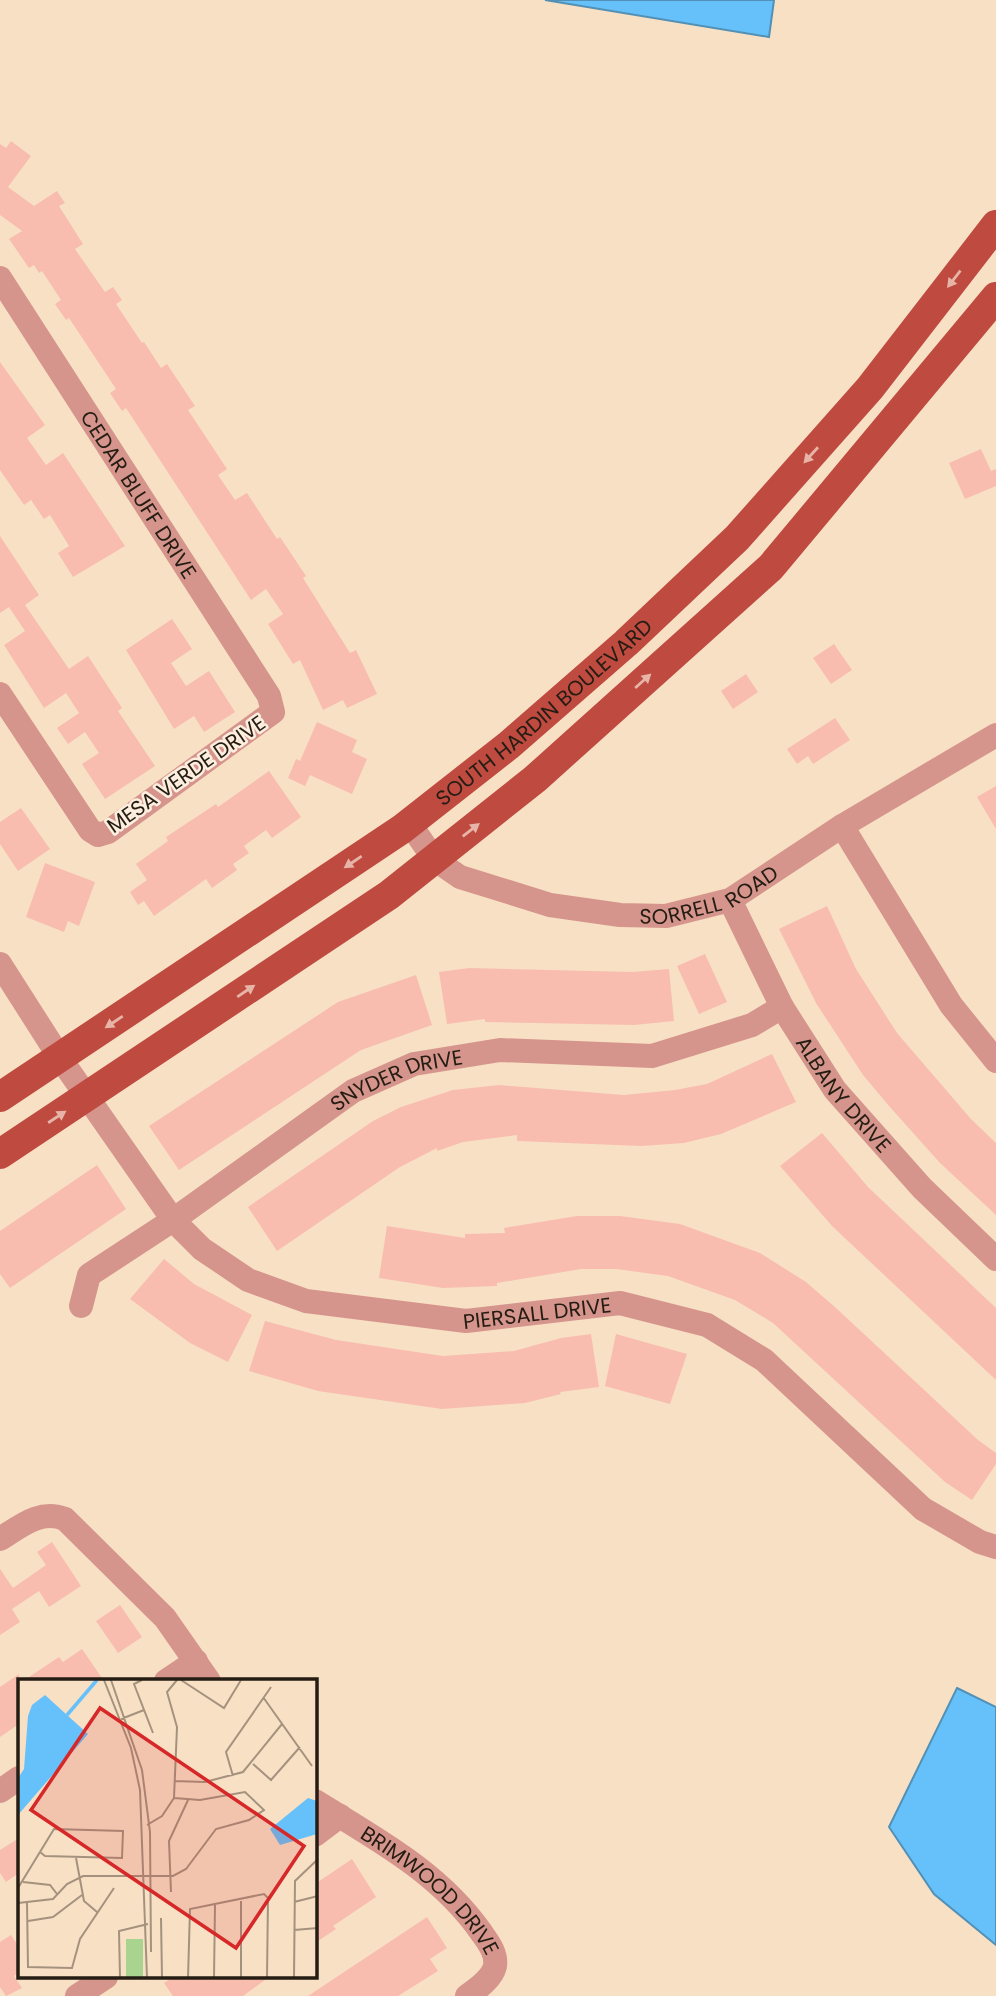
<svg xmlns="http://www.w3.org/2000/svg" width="996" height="1996" viewBox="0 0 996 1996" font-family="Poppins,sans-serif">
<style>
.water{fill:#66c1fa;stroke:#5290b5;stroke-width:2}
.building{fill:#f8bdaf}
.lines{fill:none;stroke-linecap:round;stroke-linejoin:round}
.minor{stroke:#d6958c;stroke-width:24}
.major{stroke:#bf4a40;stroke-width:30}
.oneway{fill:#e7b5a7}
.labels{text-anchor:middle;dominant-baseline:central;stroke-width:5;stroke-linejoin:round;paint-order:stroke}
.street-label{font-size:21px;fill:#251d13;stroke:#fdefdf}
.inset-river{fill:none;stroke:#66c1fa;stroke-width:3.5}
.inset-road{fill:none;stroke:#a4927e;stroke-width:2}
.view{fill:#d62828;fill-opacity:0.15;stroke:#d62828;stroke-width:3.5}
.inset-edge{fill:none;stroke:#251d13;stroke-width:3.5}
</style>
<rect width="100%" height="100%" fill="#f8e0c5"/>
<!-- water -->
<path class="water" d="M545,0h229l-5,37z
M957,1688l39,19v238l-62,-51 -45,-67z"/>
<!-- building -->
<path class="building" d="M11,141l20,15 -23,31 26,19 23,-15 8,12 -6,3 24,38 -8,5 30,43 8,-5 9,13 -6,4 26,39 2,-1 17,26 6,-4 28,42 -7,4 39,59 -9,6 17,25 12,-7 30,46 3,-2 26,39 -3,2 47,75 6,-3 21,44 -30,14 -4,-8 -20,10 -23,-50 -7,4 -25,-40 15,-10 -17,-25 -15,11 -125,-192 -4,3 -12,-18 6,-4 -47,-71 -3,2 -11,-16 6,-4 -19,-29 -3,2 -5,-8 -5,3 -20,-29 13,-8 -22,-16v-71l6,4z
M0,362l45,63 -18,13 19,27 17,-12 62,93 -52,31 -15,-24 11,-7 -19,-31 -6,4 -13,-19 -7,5 -24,-35z
M981,449l10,22 5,-2v17l-31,13 -16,-36z
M0,536l39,59 -14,10 44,64 19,-13 34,52 -4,3 37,55 -50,33 -23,-35 17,-11 -14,-21 -17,12 -11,-16 22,-15 -13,-20 -22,15 -40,-63 21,-14 -16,-24 -9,6z
M172,619l20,30 -21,14 15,23 23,-15 26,41 -31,20 -10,-16 -20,13 -48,-79z
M834,644l18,26 -21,14 -18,-26z
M746,674l12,18 -25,17 -12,-18z
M835,718l15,22 -37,24 -5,-8 -11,8 -10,-15z
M317,722l40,18 -5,12 15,7 -15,35 -42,-19 -5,11 -17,-8 8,-19 4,2z
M269,771l32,46 -29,21 -6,-8 -22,16 5,7 -16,11 4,6 -25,18 -6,-9 -52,37 -10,-15 -6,4 -8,-13 17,-12 -11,-16 32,-23 -2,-4 50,-33 2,3z
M996,786v43l-19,-32z
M21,808l29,41 -32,22 -18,-27v-22z
M45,863l50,19 -16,44 -11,-5 -4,11 -38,-15z
M827,906l29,63 41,64 74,86 25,24v72l-56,-52 -51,-57 -26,-31 -47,-72 -37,-74z
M705,954l22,48 -28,12 -22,-48z
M469,968l163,4 37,-3 5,52 -40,4 -149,-3v-3l-38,5 -8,-52z
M416,975l16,50 -71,25 -182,120 -30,-44 189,-124z
M772,1054l24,48 -75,32 -37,9 -43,3 -124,-5v-6l-54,7 -26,9v-3l-37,19 -123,84 -29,-44 125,-86 28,-14 52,-17 46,-5 125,10 51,-5 32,-6z
M822,1133l46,54 128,121v72l-164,-154 -52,-60z
M97,1165l29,44 -116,79 -10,-14v-43z
M577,1216h43l60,8 80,29 46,29 30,26 142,132 18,13v11l-24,36 -27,-18 -172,-159 -38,-23 -67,-24 -52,-7h-35l-84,14v3l-54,2 -64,-10 8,-52 78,12v-4l40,-1 -1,-5z
M164,1259l30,25 58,31 -24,47 -38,-19 -60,-44z
M265,1321l71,19 107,16 71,-5 47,-13 30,-4 8,53 -39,5 1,2 -36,9 -83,6 -124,-18 -69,-20z
M616,1334l71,20 -17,50 -65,-18z
M52,1542l29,44 -32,21 -10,-16 -27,18 8,13 -20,13v-66l13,19 33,-23 -9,-13z
M120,1605l22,32 -24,16 -22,-32z
M82,1649l22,32h-81l36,-24 4,5z
M19,1674v50l-19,13v-50z
M19,1838v35l-13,9 -6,-9v-23z
M352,1859l24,38 -43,29 3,3 -21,14v-59z
M427,1917l20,31 -17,11 8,12 -40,25h-90z
M11,1935l8,12v25l-5,4 8,12 -16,8 -6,-9v-45z
M173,1977h96l-26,19h-70l-9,-13z"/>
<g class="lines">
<!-- minor -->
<g class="minor">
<path id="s1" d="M0,278l269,418 4,16 -165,120 -10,3 -8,-5 -90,-136"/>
<path id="s2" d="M410,824l24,35 26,18 90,28 70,10 46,1 64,-16 112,-74 154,-91"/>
<path d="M842,826l109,179 45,56"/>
<path id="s3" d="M730,900l52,107 53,83 87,98 74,71"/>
<path id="s4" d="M0,964l60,94 113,162 29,29 46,31 58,21 160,20 154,-18 87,22 57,35 159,149 57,33 16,5"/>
<path id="s5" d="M81,1306l8,-31 84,-55 180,-129 61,-27 86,-14 152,6 100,-31 30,-18"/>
<path d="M0,1539c21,-13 40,-30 65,-20l100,99 44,63"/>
<path d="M166,1681l30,-20"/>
<path d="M0,1791l19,-13"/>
<path id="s6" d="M315,1801c61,38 124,71 166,131 7,10 16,21 14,34 -3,13 -18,23 -28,30"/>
<path d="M315,1835l25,-19"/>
<path d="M77,1996l29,-19"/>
</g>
<!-- major -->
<g class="major">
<path id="s7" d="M0,1097l402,-268 107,-84 117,-102 111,-105 133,-150 126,-163"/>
<path d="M0,1154l389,-259 146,-116 236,-212 225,-270"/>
</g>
</g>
<!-- one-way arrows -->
<defs><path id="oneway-solid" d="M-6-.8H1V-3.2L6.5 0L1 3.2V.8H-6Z" transform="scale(1.75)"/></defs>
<g class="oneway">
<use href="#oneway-solid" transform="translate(954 279) rotate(128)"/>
<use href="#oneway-solid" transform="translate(811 455) rotate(132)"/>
<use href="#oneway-solid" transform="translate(643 681) rotate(-42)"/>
<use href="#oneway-solid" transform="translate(471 830) rotate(-38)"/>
<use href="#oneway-solid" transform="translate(353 862) rotate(146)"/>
<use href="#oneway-solid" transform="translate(246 991) rotate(-34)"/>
<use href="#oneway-solid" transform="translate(114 1022) rotate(146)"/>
<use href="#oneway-solid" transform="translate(57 1117) rotate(-33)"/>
</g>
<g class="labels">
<!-- street labels -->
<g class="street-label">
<text stroke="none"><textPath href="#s1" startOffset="257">CEDAR BLUFF DRIVE</textPath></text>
<text stroke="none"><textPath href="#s7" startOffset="667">SOUTH HARDIN BOULEVARD</textPath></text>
<text transform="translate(186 774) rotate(-35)">MESA VERDE DRIVE</text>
<text stroke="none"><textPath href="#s2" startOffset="332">SORRELL ROAD</textPath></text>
<text stroke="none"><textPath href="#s5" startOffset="399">SNYDER DRIVE</textPath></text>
<text stroke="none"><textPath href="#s3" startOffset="226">ALBANY DRIVE</textPath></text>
<text stroke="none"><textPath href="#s4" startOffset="700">PIERSALL DRIVE</textPath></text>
<text stroke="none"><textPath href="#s6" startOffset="147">BRIMWOOD DRIVE</textPath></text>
</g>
</g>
<!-- overview -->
<g transform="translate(18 1679)">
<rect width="299" height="299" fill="#f8e0c5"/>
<path d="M108,260h17v39h-17z" fill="#a9d48f"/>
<path d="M27,16l43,39 -70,81v-37l6,-9 4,-53 4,-11zM290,119l9,3v33l-37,11 -10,-16z" fill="#66c1fa"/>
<path class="inset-river" d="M49,36l30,-35"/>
<path class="inset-road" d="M86,1l27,68 9,42 7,188M93,1l31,90 8,62 1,120M124,1l-8,4 19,49M163,1l43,28 17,-28M245,18l49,69M103,40l23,-9M235,85l18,16 29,-33M215,97l-7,-24 45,-65M156,102l31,1 38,-10 39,-48M129,146l15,-9 12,-18 3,-71 -10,-35 10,-12M58,179l8,43 13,11M5,203l27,3 7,9M0,209l36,-59 69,2 -1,27 -77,-2 -5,-4M153,213l-2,-51 19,-41M276,223l24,-6M0,224l35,-4 14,-15 16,-8h90l13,-7 30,-40 33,-9 15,-10 -19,-18 -45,8 -26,-2M9,224l1,64 44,1 8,-29 34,-51M143,239l1,60M10,242l25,-4 29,-22M276,251l24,-2M102,299l-1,-47 29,-7M170,299l2,-69 74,-15 4,4 -1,80M196,299l1,-73M223,299v-77M276,299l1,-97 23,-22"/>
<path class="view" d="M82,29l204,138 -68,102 -205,-138z"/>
<rect width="299" height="299" class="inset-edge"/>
</g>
</svg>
